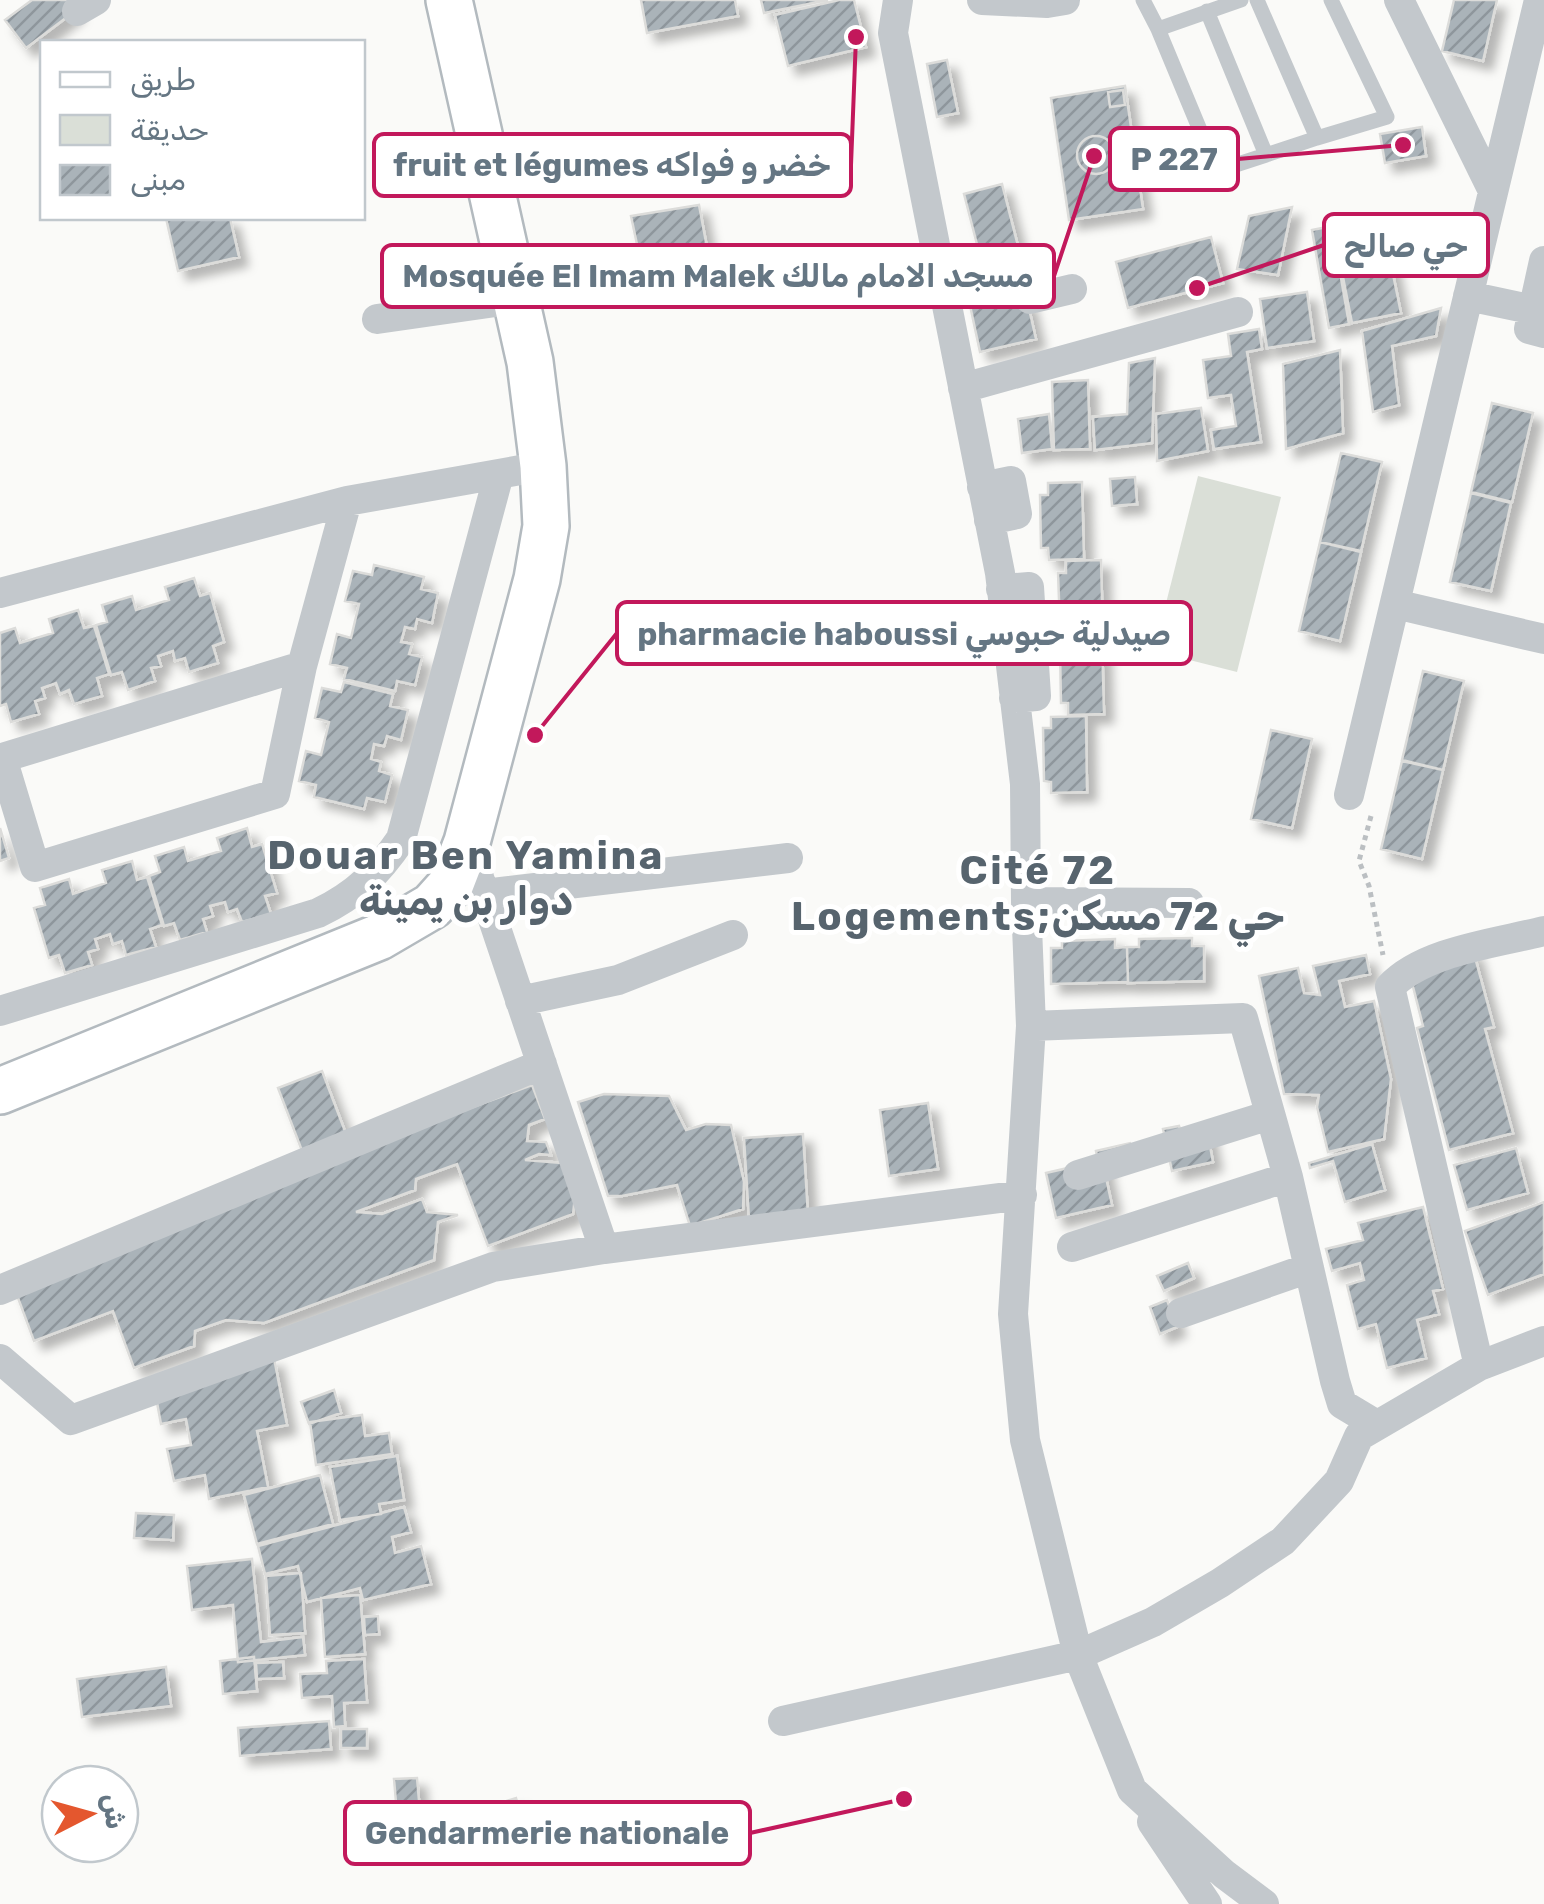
<svg xmlns="http://www.w3.org/2000/svg" width="1544" height="1904" viewBox="0 0 1544 1904" font-family="Rubik,'Noto Sans Arabic',sans-serif">
<style>
.park{fill:#dadfd7}
.building{fill:url(#building-hatch);stroke:#dcdcda;stroke-width:2.5;filter:url(#shadow)}
.lines{fill:none;stroke-linecap:round;stroke-linejoin:round}
.secondary-casing{stroke:#b3babf;stroke-width:50}
.path{stroke:#bbbfc2;stroke-width:5;stroke-dasharray:5 5;stroke-linecap:butt}
.service{stroke:#c3c8cc;stroke-width:15}
.minor{stroke:#c3c8cc;stroke-width:30}
.secondary{stroke:#fff;stroke-width:45}
.labels{text-anchor:middle;dominant-baseline:central;stroke-width:10;stroke-linejoin:round;paint-order:stroke}
.district-label{font-size:40px;font-weight:bold;letter-spacing:2.5px;fill:#57646e;stroke:#fff}
.leader{fill:none;stroke:#c2185b;stroke-width:4}
.callout-dot{fill:#c2185b;stroke:#fff;stroke-width:4}
.callout{fill:#fff;stroke:#c2185b;stroke-width:4}
.callout-label{font-size:32px;text-anchor:middle;font-weight:bold;fill:#657683}
</style>
<defs>
<pattern id="building-hatch" width="6" height="6" patternUnits="userSpaceOnUse" patternTransform="scale(2.5)"><rect width="6" height="6" fill="#aab3b9"/><path d="M-1 1l2-2M0 6l6-6M5 7l2-2" fill="none" stroke="#8e969c"/></pattern>
<filter id="shadow"><feDropShadow dx="9" dy="9" stdDeviation="5" flood-color="#0004"/></filter>
</defs>
<rect width="100%" height="100%" fill="#fafaf8"/>
<!-- park -->
<path class="park" d="M1198,476l83,21 -44,175 -83,-21z"/>
<!-- building -->
<path class="building" d="M32,0h35l8,11 -49,37 -21,-28z
M641,0h94l3,16 -91,17z
M761,0h67l-64,13z
M839,0h15l12,47 -78,19 -13,-51z
M1454,0h43l-14,61 -41,-10z
M947,60l11,53 -21,4 -10,-53z
M1125,86l18,123 -74,11 -18,-122z
M1123,90l2,15 -15,2 -2,-15z
M1422,127l4,29 -41,7 -5,-29z
M1077 155a19 19 0 1 1 38 0a19 19 0 1 1-38 0Z
M1002,184l16,62 -38,10 -16,-62z
M699,205l10,53 -67,10 -11,-52z
M1292,207l-14,68 -41,-6 12,-53z
M1381,216l20,97 -49,10 -19,-97z
M166,218h64l9,39 -61,14z
M1332,226l17,98 -20,4 -17,-98z
M1211,237l12,46 -95,25 -12,-46z
M1005,259l9,44 13,-3 9,39 -56,13 -18,-84z
M1307,292l7,49 -47,7 -7,-49z
M1441,308l-5,28 -44,10 7,59 -26,7 -11,-81z
M1259,329l3,20 -15,3 14,90 -47,7 -3,-19 25,-4 -5,-31 -23,3 -5,-38 28,-4 -3,-22z
M1340,350l3,83 -57,16 -3,-85z
M1155,358l-3,85 -57,7 -2,-33 34,-3 2,-51z
M1088,380l2,69 -36,1 -2,-68z
M1492,403l41,10 -21,89 -41,-10z
M1201,408l7,43 -51,10 -1,-47z
M1049,414l3,35 -30,4 -4,-34z
M1341,453l41,9 -21,89 -41,-9z
M1135,477l2,27 -25,2 -2,-27z
M1082,482l2,77 -35,1 -1,-12h-7l-1,-53h8v-12z
M1471,493l40,10 -20,88 -41,-9z
M1320,542l41,10 -21,89 -41,-10z
M1101,560l2,77 -36,1v-12h-7l-2,-53h8v-12z
M374,565l50,12 -3,12 17,4 -6,30 -15,-4 -2,10 -10,-2 -4,15 11,2 -3,10 13,3 -7,28 -18,-4 -2,10 -51,-12 3,-11 -17,-4 7,-30 14,4 8,-34 -14,-3 8,-30 19,4z
M194,578l6,18 10,-3 14,49 -11,4 5,17 -29,9 -4,-14 -10,3 -2,-10 -15,5 3,10 -10,2 4,13 -27,9 -6,-18 -11,3 -15,-50 11,-3 -5,-17 30,-9 4,14 33,-10 -4,-13z
M78,610l6,18 10,-2 15,48 -12,4 5,18 -28,8 -5,-14 -9,4 -4,-11 -14,5 3,10 -10,3 4,13 -28,8 -5,-18 -6,2v-73l15,-5 5,15 33,-10 -4,-14z
M1102,637l2,77 -36,1v-12h-7l-1,-53h8v-12z
M1423,671l41,10 -21,89 -41,-10z
M344,682l49,12 -3,12 18,4 -7,30 -14,-4 -3,10 -10,-2 -3,15 10,3 -2,9 13,4 -7,27 -18,-4 -3,11 -50,-12 2,-12 -17,-4 7,-30 15,4 8,-33 -14,-4 7,-30 19,4z
M1086,716l1,76 -36,1v-11l-7,-1 -1,-53h8v-11z
M1271,730l41,9 -20,89 -41,-9z
M1402,761l41,9 -21,89 -41,-10z
M0,828l9,30 -9,3z
M247,828l5,19 10,-3 15,49 -12,3 6,18 -29,8 -5,-13 -9,3 -3,-10 -15,4 3,10 -10,3 4,13 -27,8 -6,-17 -10,3 -15,-50 11,-4 -5,-16 29,-9 4,14 33,-10 -4,-13z
M132,861l5,19 10,-3 15,48 -12,4 6,18 -30,8 -4,-14 -9,3 -3,-10 -15,5 3,10 -10,3 4,13 -27,8 -6,-18 -10,3 -15,-50 11,-3 -5,-17 29,-9 4,15 33,-11 -4,-13z
M1192,938v8h12v35l-76,2 -1,-36h12v-8z
M1115,939v9l12,-1 1,35 -77,2v-36h11v-7z
M1473,950l21,77 -9,2 28,104 -64,17 -32,-122 6,-2 -15,-59z
M1366,955l4,19 -31,7 6,26 29,-6 17,78 -7,60 -56,13 -11,-45 2,-12 -35,-1 -25,-118 39,-8 6,25 16,2 -7,-29z
M322,1071l26,68 -44,17 -26,-68z
M532,1085l13,34 -16,6 -2,16 19,1 5,13 -12,-1 -14,6 37,3 13,34 -2,17 -85,32 -31,-82 -41,15 -1,11 -59,22 26,2 40,-15 5,13 31,3 -20,7 -4,38 -170,63 -38,-3 -31,11 -1,15 -60,22 -21,-57 -79,30 -23,-62z
M604,1094l65,2 17,34 20,-6 25,1 13,57 -1,27 -53,17 -13,-41 -55,11h-14l-30,-94z
M928,1103l10,66 -49,7 -9,-66z
M1179,1126l3,9 25,-5 6,32 -41,9 -9,-42z
M803,1134l5,81 -59,4 -5,-81z
M1131,1143l-28,21 9,41 -56,13 -10,-45 52,-12 -2,-10z
M1372,1144l13,46 -40,12 -12,-41 -23,7 -1,-5z
M1516,1148l12,45 -61,17 -13,-45z
M1544,1202v72l-56,21 -23,-64z
M1423,1207l20,82 -10,2 6,23 -22,6 9,38 -39,10 -11,-44 -18,5 -11,-44 17,-5 -4,-17 -28,8 -6,-22 37,-9 -5,-17z
M1188,1263l6,15 -30,13 -7,-15z
M1167,1300l10,27 -17,7 -10,-27z
M274,1358l13,67 -30,6 11,56 -59,12 -4,-24 -31,6 -7,-32 24,-4 -5,-26 -25,5 -8,-43z
M334,1390l7,23 -32,11 -8,-22z
M362,1415l3,21 24,-3 3,21 -76,11 -6,-43z
M397,1456l7,44 -25,4 2,10 -41,6 -10,-53z
M320,1475l13,49 -76,20 -13,-49z
M404,1507l7,25 -19,5 3,16 26,-7 10,38 -68,16 -3,-12 -53,14 -9,-36 -33,8 -7,-28z
M136,1513l38,2 -1,25 -39,-2z
M252,1559l9,83 42,-5 2,18 -67,7 -5,-57 -41,5 -5,-44z
M301,1573l4,60 -35,2 -4,-59z
M360,1595l5,59 -40,3 -4,-59z
M378,1616l1,18 -14,1 -1,-18z
M254,1657l3,34 -34,3 -3,-33z
M364,1659l3,43 -23,1 1,23 -11,1 -2,-31 -30,2 -2,-24 27,-1 -1,-12z
M283,1662l1,16 -27,1 -1,-16z
M166,1667l5,39 -89,11 -5,-38z
M329,1721l2,28 -91,7 -2,-28z
M341,1729h26v19h-26z
M417,1778l3,34 -23,2 -3,-35z
M516,1798l11,38 -45,13 -8,-26 16,-5 -3,-11z"/>
<g class="lines">
<defs>
<path id="secondary" d="M0,1091l379,-154 53,-31 18,-20 17,-44 70,-263 9,-53 -3,-60 -13,-104 -81,-362"/>
</defs>
<!-- secondary casing -->
<use href="#secondary" class="secondary-casing"/>
<!-- path -->
<path class="path" d="M1371,816l-12,45 10,25 14,69"/>
<!-- service -->
<path class="service" d="M1143,0l15,29 83,-29
M1257,0l60,138 70,-21 -56,-117
M1207,11l59,144 51,-17
M1158,29l59,142 49,-16"/>
<!-- minor -->
<path class="minor" d="M898,0l-5,33 107,540 25,211 1,118 163,1
M982,0l65,3 18,-3
M1399,0l94,191
M77,11l19,-11
M1544,261l-15,68 15,4
M1468,296l76,16
M1030,299l42,-10
M377,319l139,-20
M963,388l275,-76
M982,487l29,-6 6,33 -28,6
M1001,589l28,-2 7,109 -22,2
M0,593l347,-92 196,-35
M1395,604l149,35
M302,666l-27,128 -240,73 -33,-109z
M302,666l45,-165
M1349,795l190,-795
M467,842l137,407
M468,890l16,4 304,-36
M1026,902l5,124 -18,288 12,126 53,215 54,135 92,84 40,30
M520,1001l98,-21 115,-45
M0,1011l318,-98c38,-18 60,-40 83,-74l98,-365
M1031,1026l212,-8 45,159 47,204 7,23 35,21
M1078,1175l192,-60
M1072,1247l216,-70
M0,1290l542,-226
M1181,1313l128,-45
M0,1359l71,61 422,-153 111,-18 418,-54
M1479,1366l-89,-379c33,-36 107,-44 154,-56
M783,1721l295,-66 75,-33 67,-39 63,-42 56,-60 20,-45 120,-70 65,-25
M1152,1822l55,82"/>
<!-- secondary -->
<use href="#secondary" class="secondary"/>
</g>
<g class="labels">
<!-- district labels -->
<g class="district-label">
<text x="466" y="855">Douar Ben Yamina<tspan x="466" dy="46">دوار بن يمينة</tspan></text>
<text x="1038" y="870">Cité 72<tspan x="1038" dy="46">Logements;حي 72 مسكن</tspan></text>
</g>
</g>
<!-- callouts -->
<path class="leader" d="M1403 145L1238 159M856 37L851 165M1197 288L1324 245M1094 156L1054 276M535 735L617 633M904 1799L750 1833"/>
<g class="callout-dot">
<circle cx="1403" cy="145" r="10"/>
<circle cx="856" cy="37" r="10"/>
<circle cx="1197" cy="288" r="10"/>
<circle cx="1094" cy="156" r="10"/>
<circle cx="535" cy="735" r="10"/>
<circle cx="904" cy="1799" r="10"/>
</g>
<g class="callout">
<rect x="1110" y="128" width="128" height="62" rx="10"/>
<rect x="374" y="134" width="477" height="62" rx="10"/>
<rect x="1324" y="214" width="164" height="62" rx="10"/>
<rect x="382" y="245" width="672" height="62" rx="10"/>
<rect x="617" y="602" width="574" height="62" rx="10"/>
<rect x="345" y="1802" width="405" height="62" rx="10"/>
</g>
<g class="callout-label">
<text x="1174" y="170">P 227</text>
<text x="612" y="176">fruit et légumes خضر و فواكه</text>
<text x="1406" y="257">حي صالح</text>
<text x="718" y="287">Mosquée El Imam Malek مسجد الامام مالك</text>
<text x="904" y="645">pharmacie haboussi صيدلية حبوسي</text>
<text x="547" y="1844">Gendarmerie nationale</text>
</g>
<!-- legend -->
<rect x="40" y="40" width="325" height="180" fill="#ffffff" stroke="#c1c8cd" stroke-width="2.5"/>
<rect x="60" y="72" width="50" height="15" fill="#ffffff" stroke="#c1c8cd" stroke-width="2.5"/>
<text x="130" y="90" font-size="30" fill="#657683">طريق</text>
<rect x="60" y="115" width="50" height="30" fill="#dadfd7" stroke="#c1c8cd" stroke-width="2.5"/>
<text x="130" y="140" font-size="30" fill="#657683">حديقة</text>
<rect x="60" y="165" width="50" height="30" fill="url(#building-hatch)" stroke="#c1c8cd" stroke-width="2.5"/>
<text x="130" y="190" font-size="30" fill="#657683">مبنى</text>
<!-- north arrow -->
<g transform="translate(90 1814) rotate(84)"><circle r="48" fill="#ffffff" stroke="#c1c8cd" stroke-width="2.5"/>
<path d="M0-8L18 38L0 25L-18 38Z" fill="#e4572e"/>
<text y="-15" font-size="28" font-weight="bold" text-anchor="middle" fill="#657683">ش</text>
</g>
</svg>
